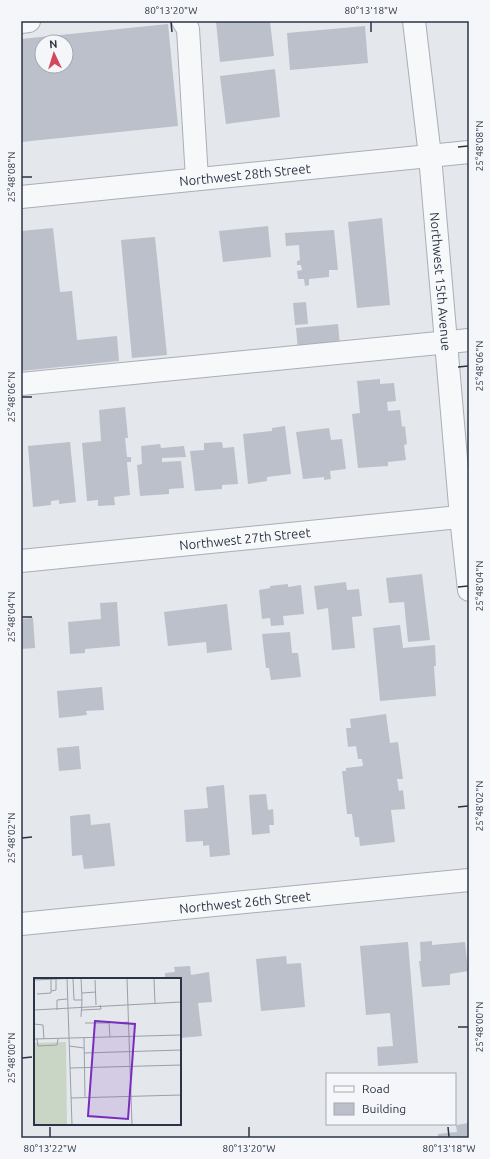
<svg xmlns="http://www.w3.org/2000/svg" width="490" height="1159" viewBox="0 0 490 1159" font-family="Ubuntu,sans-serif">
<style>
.building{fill:#bbc0ca;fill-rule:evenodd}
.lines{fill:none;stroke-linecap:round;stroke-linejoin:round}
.minor-casing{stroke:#a9aeb7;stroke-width:24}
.minor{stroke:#f7f8fa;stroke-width:22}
.ticks{fill:none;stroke:#2b3445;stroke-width:1.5}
.labels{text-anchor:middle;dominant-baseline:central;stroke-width:3;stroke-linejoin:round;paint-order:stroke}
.street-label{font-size:13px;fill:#2b3445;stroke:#f4f6f9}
.inset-road{fill:none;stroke:#9a9fa9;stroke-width:1}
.view{fill:#7b2cbf;fill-opacity:0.15;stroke:#7b2cbf;stroke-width:2}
.inset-edge{fill:none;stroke:#2b3445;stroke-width:2}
.neatline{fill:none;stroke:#2b3445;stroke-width:1.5}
.ticks-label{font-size:10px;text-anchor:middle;fill:#2b3445}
</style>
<rect width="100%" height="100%" fill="#e4e7ec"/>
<!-- building -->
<path class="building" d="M216,21h54l4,35 -54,6z
M168,24l10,102 -157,16v-103zM42,42h24v24h-24z
M365,26l3,37 -78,7 -3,-37z
M275,69l5,48 -54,7 -6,-48z
M382,218l8,87 -33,3 -9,-86z
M268,226l3,31 -48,5 -4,-31z
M53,228l7,64 12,-1 5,49 40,-4 2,25 -98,10v-140z
M334,230l4,40h-9v7l-20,2v6l-4,1 -1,-7h-6l-1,-8 5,-1 -1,-5h-4v-4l3,-1 -1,-15 -13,1 -1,-13z
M155,237l12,118 -35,3 -11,-118z
M306,302l2,22 -13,1 -2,-22z
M338,324l2,22 -42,4 -2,-22z
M380,379v5l14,-1 2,18 -9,1 1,9 12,-1 2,17 3,-1 2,18 -3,1 2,15 -18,2v4l-30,2 -6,-54 8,-1 -3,-32z
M125,407l3,31h-3l2,19h4v5h-4l3,33 -16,2 1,8 -17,1v-6l-11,1 -5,-58 19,-2 -2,-31z
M285,426l6,48 -24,3v4l-19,3 -5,-50 29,-3v-3z
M329,428l2,12 11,-1 4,30 -16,2 1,8 -7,1v-3l-21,2 -7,-47z
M70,442l6,60 -17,2v-4l-8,1v4l-18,2 -5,-61z
M222,442l1,6 11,-1 4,37 -16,1v4l-27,2 -5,-40 14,-1v-7z
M160,444l1,4 23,-2 2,11 -24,1v4l19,-1 3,27 -15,1v5l-29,2 -3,-31 5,-1 -1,-18z
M422,574l8,66 -22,2 -4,-40 -15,1 -3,-25z
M346,582l1,8 12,-1 3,27 -10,1 3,31 -23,2 -4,-42 -11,2 -3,-24z
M288,584v3l13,-2 3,29 -21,2 1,9 -13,1 -1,-8 -8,1 -3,-29 11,-2v-2z
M117,602l3,44 -35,3v4l-15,1 -2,-32 33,-3 -1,-16z
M227,604l5,46 -25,3 -1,-11 -38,4 -4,-34z
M33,618l2,30 -14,1v-30z
M400,625l3,23 32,-3 1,21h-2l2,30 -56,5 -7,-73z
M290,632l2,21h6l3,24 -30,3 -2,-12h-3l-4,-34z
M102,687l2,23 -18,1 1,4 -28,3 -2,-27z
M386,714l4,29 8,-1 5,37h-6l2,12 4,-1 2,19 -14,1 4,32 -35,4 -1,-9h-4l-3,-23h-5l-5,-43h4v-3l17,-2 -1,-7h-4l-2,-13 -8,1 -2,-19h5l-1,-9z
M79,746l2,23 -22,2 -2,-23z
M224,785l6,70 -20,2 -1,-12 -6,1v-5l-17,1 -2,-32 24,-2 -2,-21z
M266,794l2,16 5,-1 1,16h-5l1,8 -18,2 -3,-40z
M90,814l1,11 19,-2 5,43 -31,3 -2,-14 -10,1 -2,-40z
M432,941v4l33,-3 3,29 -18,3v11l-28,2 -3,-26h2l-1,-19z
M408,942l10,121 -40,3 -1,-19 16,-1 -3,-33 -24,2 -6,-69z
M286,956l1,8 14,-1 4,44 -44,4 -5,-52z
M190,966l1,9 18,-3 3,30 -14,1 4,33 -22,2v-59h-15v-6l10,-1 -1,-5z
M469,1123v15h-31v-4l19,-2 -1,-7z"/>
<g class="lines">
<defs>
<g id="minor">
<path d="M183,21l5,8 9,150"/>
<path id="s1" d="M414,21l16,135 31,361 8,73"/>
<path d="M21,22l8,-1"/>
<path id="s2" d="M21,197l448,-45"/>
<path d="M21,384l448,-44"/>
<path id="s3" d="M21,561l448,-45"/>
<path id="s4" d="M21,924l448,-44"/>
</g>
</defs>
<!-- minor casing -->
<use href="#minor" class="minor-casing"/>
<!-- minor -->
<use href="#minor" class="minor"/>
</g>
<!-- ticks -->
<path class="ticks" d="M171,22l1,10M371,22v10M458,147l10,-1M22,177h10M458,367l10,-1M22,397h10M458,587l10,-1M22,617h10M458,807l10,-1M22,838l10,-1M458,1027h10M22,1058l10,-1M50,1127v10M249,1127v10M448,1127l1,10"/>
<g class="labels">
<!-- street labels -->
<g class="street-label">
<text stroke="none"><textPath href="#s2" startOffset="225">Northwest 28th Street</textPath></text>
<text stroke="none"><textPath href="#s1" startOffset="262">Northwest 15th Avenue</textPath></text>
<text stroke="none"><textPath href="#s3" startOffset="225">Northwest 27th Street</textPath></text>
<text stroke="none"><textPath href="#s4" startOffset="225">Northwest 26th Street</textPath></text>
</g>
</g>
<!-- overview -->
<g transform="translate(34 978)">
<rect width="147" height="147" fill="#e4e7ec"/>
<path d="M32,64l1,83h-33v-82z" fill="#c9d6c5"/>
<path class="inset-road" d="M33,0l5,147M93,0l5,147M120,0l1,25M39,1l1,21h8l-1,-22M0,2l45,-2M61,2l1,25M17,13l5,-1v-11M48,15l14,-1M3,16l14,-1v-14M0,32l147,-8M23,32v-10l10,-1M48,32l19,-1 -1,-4M47,39l1,-17M51,45h24l1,14M83,45l12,-1M0,46l9,1 1,14M50,60l1,59M0,61l147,-4M3,61l1,7 19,-1 1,-6M35,68l15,2M50,75l97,-3M36,90l111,-3M37,120l110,-3"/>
<path class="view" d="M61,43l40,3 -7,95 -40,-3z"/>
<rect width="147" height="147" class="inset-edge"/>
</g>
<!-- border -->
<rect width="490" height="1159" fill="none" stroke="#f4f6f9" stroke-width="44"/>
<!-- legend -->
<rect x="326" y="1073" width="130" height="52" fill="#f4f6f9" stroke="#a4a8b1"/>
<rect x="334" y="1086" width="20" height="6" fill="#f7f8fa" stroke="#a4a8b1"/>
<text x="362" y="1093" font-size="12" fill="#2b3445">Road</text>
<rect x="334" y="1103" width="20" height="12" fill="#bbc0ca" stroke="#a4a8b1"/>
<text x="362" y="1113" font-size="12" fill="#2b3445">Building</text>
<!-- north arrow -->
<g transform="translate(54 54) rotate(356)"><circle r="19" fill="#f4f6f9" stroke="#a4a8b1"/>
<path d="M0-3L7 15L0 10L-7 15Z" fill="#d1495b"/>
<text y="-6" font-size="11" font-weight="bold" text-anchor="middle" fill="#2b3445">N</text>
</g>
<rect x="22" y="22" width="446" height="1115" class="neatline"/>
<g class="ticks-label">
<text x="171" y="14">80°13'20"W</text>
<text x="371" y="14">80°13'18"W</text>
<text transform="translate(479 146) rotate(-90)" y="4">25°48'08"N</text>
<text transform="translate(11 177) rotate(-90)" y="4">25°48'08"N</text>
<text transform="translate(479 366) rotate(-90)" y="4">25°48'06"N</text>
<text transform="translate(11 397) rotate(-90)" y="4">25°48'06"N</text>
<text transform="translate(479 586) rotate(-90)" y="4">25°48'04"N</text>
<text transform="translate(11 617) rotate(-90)" y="4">25°48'04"N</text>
<text transform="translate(479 806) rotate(-90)" y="4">25°48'02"N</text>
<text transform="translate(11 838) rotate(-90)" y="4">25°48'02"N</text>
<text transform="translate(479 1027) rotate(-90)" y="4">25°48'00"N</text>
<text transform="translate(11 1058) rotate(-90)" y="4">25°48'00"N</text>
<text x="50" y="1152">80°13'22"W</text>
<text x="249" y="1152">80°13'20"W</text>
<text x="449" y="1152">80°13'18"W</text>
</g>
</svg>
